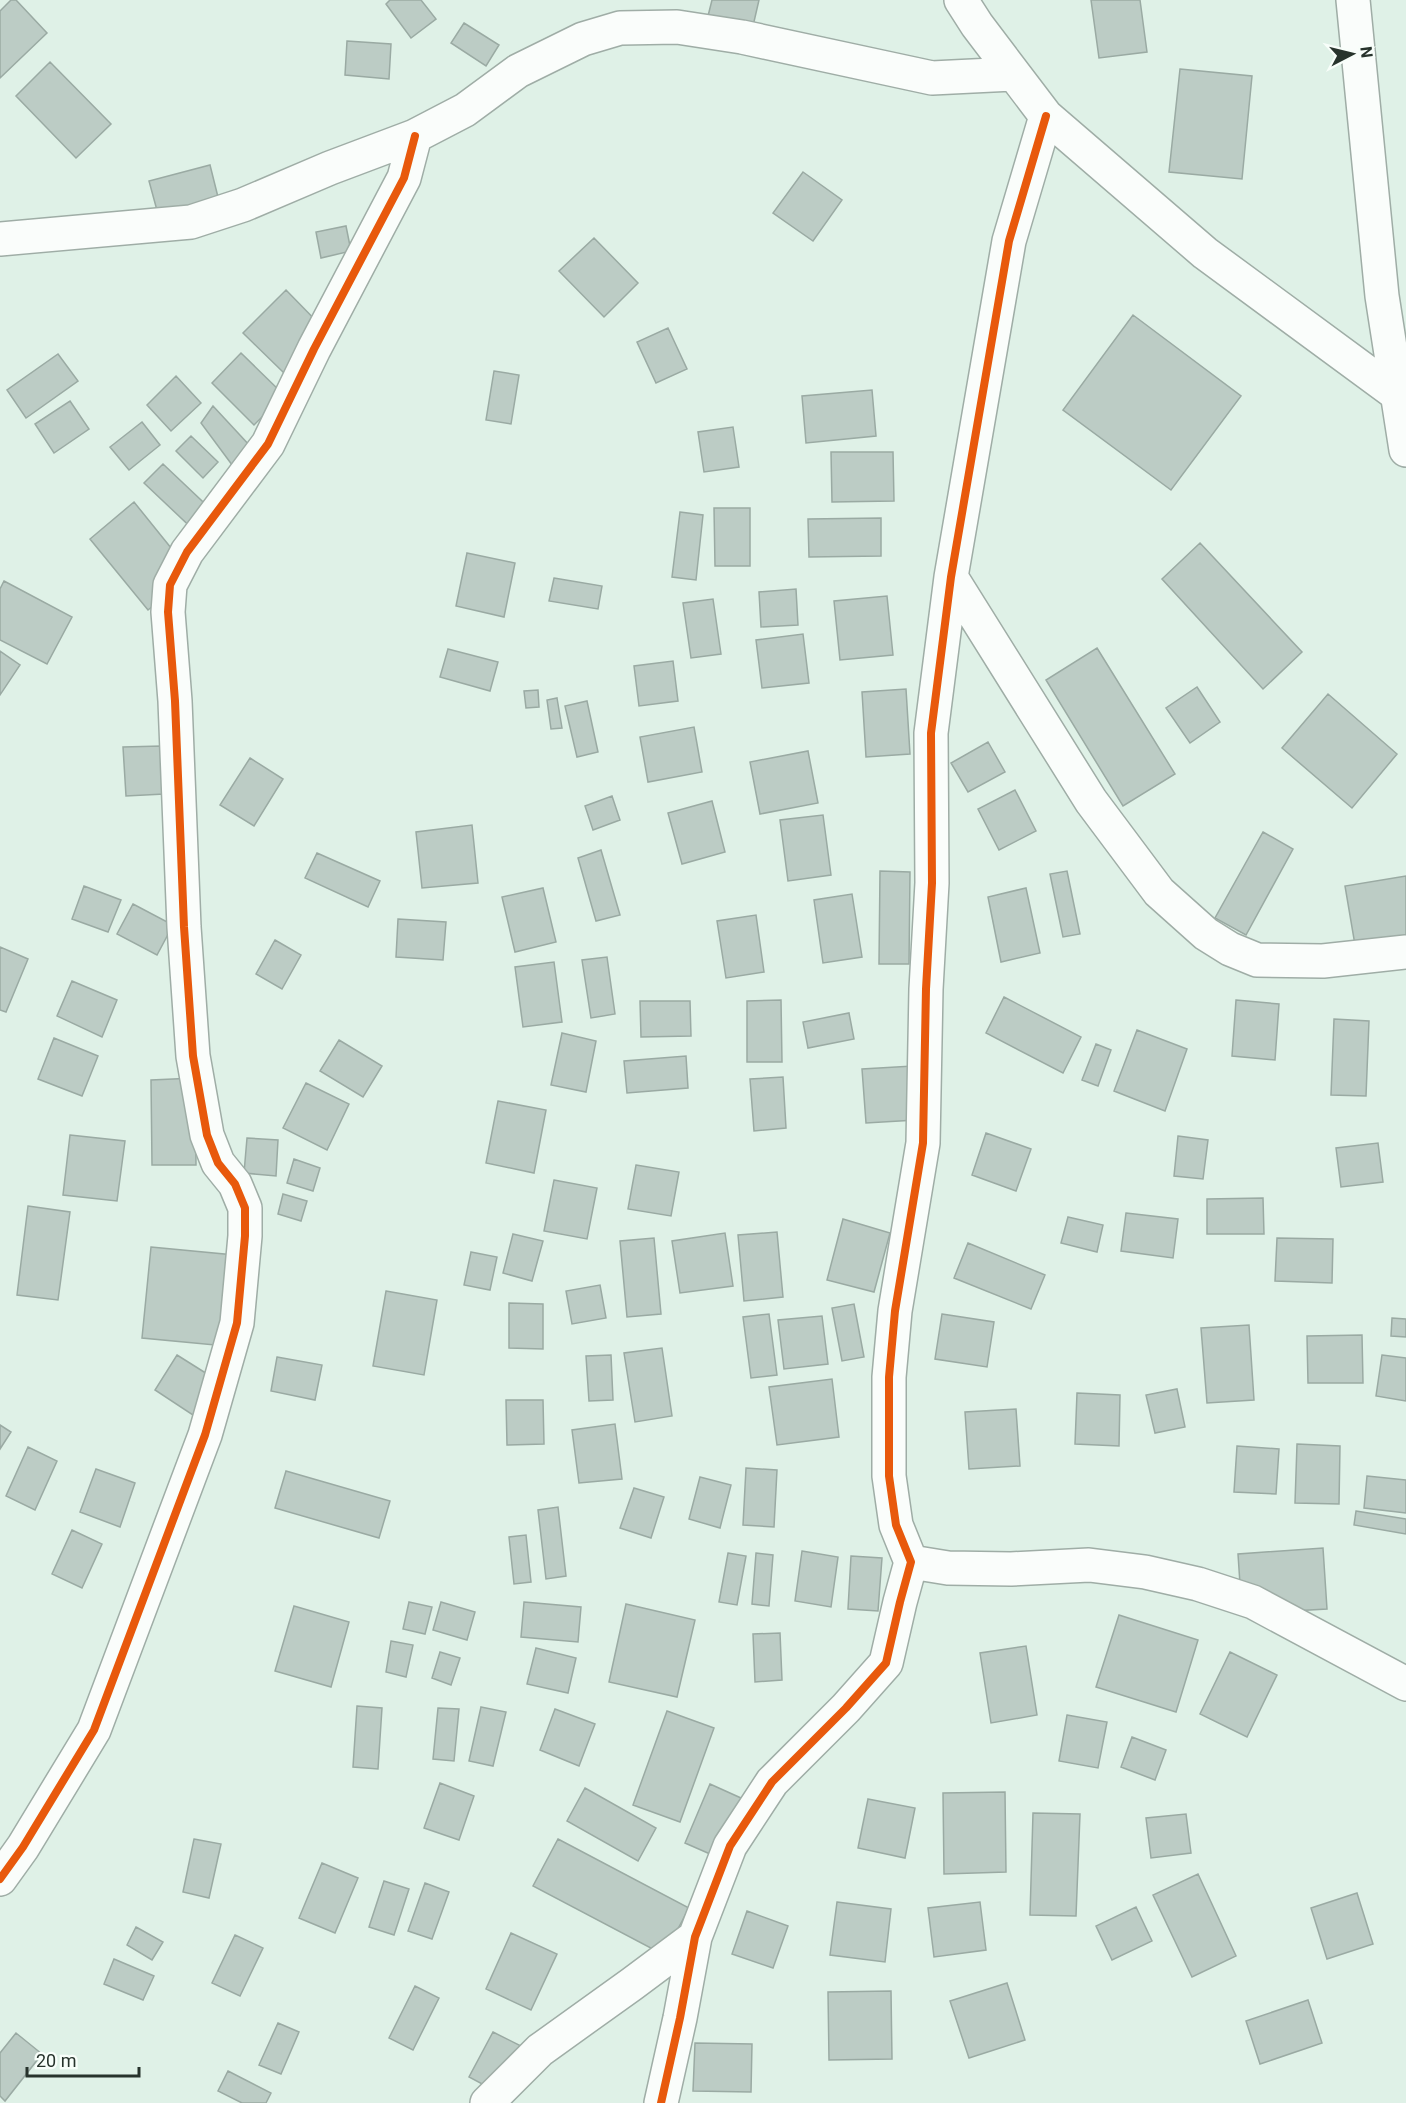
<svg xmlns="http://www.w3.org/2000/svg" width="1406" height="2103" viewBox="0 0 1406 2103" font-family="Roboto,sans-serif">
<style>
.building{fill:#bcccc5;stroke:#9aaaa3;stroke-width:1.5}
.lines{fill:none;stroke-linecap:round;stroke-linejoin:round}
.minor-casing{stroke:#9fada6;stroke-width:36}
.minor{stroke:#fafdfb;stroke-width:33}
.cycleway-casing{stroke:#f8fefa;stroke-width:11}
.cycleway{stroke:#e8590c;stroke-width:8}
</style>
<rect width="100%" height="100%" fill="#dff1e7"/>
<!-- building -->
<path class="building" d="M11,0h5l31,33 -47,45v-67z
M390,0h31l15,19 -25,19 -25,-34z
M712,0h47l-6,26 -45,-10z
M1091,0h49l7,52 -48,6z
M464,23l35,22 -13,21 -35,-23z
M347,41l44,3 -2,35 -44,-4z
M50,62l61,62 -35,34 -60,-62z
M1180,69l72,7 -10,103 -73,-7z
M210,165l14,56 -60,15 -15,-55z
M803,172l39,28 -29,41 -40,-28z
M346,226l5,25 -30,7 -5,-26z
M594,238l44,45 -34,34 -45,-46z
M286,290l40,41 -42,42 -41,-40z
M1133,315l108,81 -70,94 -108,-80z
M668,328l19,41 -31,14 -19,-41z
M241,353l43,42 -30,30 -42,-42z
M58,354l20,27 -52,37 -19,-28z
M494,371l25,4 -8,49 -25,-4z
M176,376l25,27 -30,28 -24,-26z
M872,390l4,46 -70,7 -4,-47z
M70,401l19,28 -35,24 -19,-29z
M213,406l50,54 -19,21 -43,-58z
M142,422l18,23 -31,25 -19,-23z
M733,427l6,40 -35,5 -6,-40z
M191,436l27,26 -15,16 -27,-27z
M831,452h62l1,49 -62,1z
M163,464l56,53 -19,19 -56,-53z
M134,502l58,72 -44,36 -58,-71z
M714,508h36v58h-35z
M680,512l23,3 -7,65 -24,-3z
M881,518v38l-72,1 -1,-38z
M1200,543l102,109 -39,37 -101,-110z
M467,553l48,10 -11,54 -48,-11z
M554,578l48,8 -4,23 -49,-8z
M4,581l68,36 -25,47 -47,-24v-51z
M796,589l2,36 -37,2 -2,-35z
M887,596l6,59 -53,5 -6,-59z
M713,599l8,55 -30,4 -8,-55z
M803,634l6,49 -47,5 -6,-48z
M1097,648l78,126 -52,32 -77,-126z
M448,649l50,13 -8,29 -50,-14z
M0,651l20,14 -20,30z
M673,661l5,40 -39,5 -5,-40z
M1197,687l23,35 -30,21 -24,-35z
M906,689l4,65 -44,3 -4,-65z
M538,690l1,17 -13,1 -2,-17z
M1328,694l69,60 -45,54 -70,-60z
M557,698l5,30 -11,1 -4,-29z
M587,701l11,51 -21,5 -12,-51z
M694,727l8,45 -54,10 -8,-45z
M988,742l17,30 -37,20 -17,-29z
M161,746l3,48 -38,2 -3,-49z
M808,751l10,52 -58,11 -10,-52z
M250,758l33,21 -29,47 -34,-21z
M1015,790l21,41 -37,19 -21,-41z
M612,796l8,24 -27,10 -8,-24z
M712,801l13,51 -43,12 -14,-51z
M823,815l8,60 -43,6 -8,-61z
M472,825l6,58 -56,5 -6,-56z
M1263,832l30,17 -47,86 -31,-17z
M601,850l19,65 -24,6 -18,-63z
M317,853l63,28 -12,26 -63,-29z
M880,871l30,1 -1,92h-30z
M1067,871l13,63 -17,3 -13,-63z
M1406,876v66l-50,9 -11,-65z
M84,886l37,14 -13,32 -36,-13z
M543,888l13,54 -41,10 -13,-55z
M1026,888l14,65 -39,9 -13,-65z
M852,894l10,63 -39,6 -9,-63z
M133,904l40,21 -16,30 -40,-21z
M756,915l8,57 -38,6 -9,-57z
M398,919l48,3 -3,38 -47,-3z
M275,940l26,15 -19,34 -26,-15z
M0,947l28,12 -22,53 -6,-2z
M607,957l8,57 -24,4 -9,-58z
M554,962l8,60 -39,5 -8,-60z
M72,981l45,19 -15,37 -45,-21z
M1004,997l77,40 -18,36 -77,-40z
M781,1000l1,62h-35v-61z
M1236,1000l43,4 -4,56 -43,-4z
M640,1001h50l1,35 -50,1z
M849,1013l5,26 -46,9 -5,-26z
M1334,1019l35,2 -3,75 -35,-1z
M1137,1030l50,19 -22,62 -51,-20z
M562,1033l34,8 -10,51 -35,-7z
M54,1038l44,18 -16,40 -44,-17z
M339,1040l43,26 -19,31 -43,-26z
M1096,1044l15,6 -13,36 -16,-6z
M686,1056l2,32 -61,5 -3,-32z
M913,1066l3,54 -50,3 -4,-54z
M783,1077l3,51 -32,3 -4,-52z
M195,1078l1,87h-44l-1,-85z
M306,1083l43,21 -22,46 -44,-22z
M498,1101l48,9 -12,63 -48,-10z
M986,1133l45,16 -15,42 -44,-16z
M70,1135l55,6 -8,60 -54,-6z
M1178,1136l30,4 -5,39 -29,-3z
M247,1138l31,2 -2,36 -32,-3z
M1378,1143l5,39 -42,5 -5,-39z
M294,1159l26,9 -7,23 -26,-8z
M636,1165l43,7 -8,44 -43,-7z
M554,1180l43,8 -10,51 -43,-8z
M283,1194l24,7 -6,20 -23,-7z
M1263,1198l1,36h-57v-35z
M28,1206l42,6 -12,88 -41,-5z
M1126,1213l52,6 -5,39 -52,-7z
M1068,1217l35,8 -6,27 -36,-9z
M843,1219l47,14 -16,59 -47,-12z
M777,1232l6,65 -39,4 -6,-66z
M725,1233l8,53 -53,7 -8,-52z
M513,1234l30,7 -11,40 -29,-8z
M654,1238l7,76 -34,3 -7,-76z
M1277,1238l56,1 -1,44 -57,-2z
M968,1243l77,32 -14,34 -77,-31z
M151,1247l94,9 -9,91 -94,-9z
M471,1252l26,5 -7,33 -26,-5z
M600,1285l6,33 -34,6 -6,-33z
M386,1291l51,9 -13,75 -51,-9z
M509,1303l34,1v45l-34,-1z
M854,1304l10,53 -22,4 -10,-53z
M769,1314l8,61 -26,3 -8,-61z
M942,1314l52,8 -7,45 -52,-8z
M822,1316l6,48 -44,5 -6,-49z
M1392,1318l14,1v18l-15,-1z
M1249,1325l5,75 -47,3 -6,-75z
M1362,1335l1,48h-55l-1,-47z
M662,1348l10,68 -37,6 -11,-69z
M177,1355l51,32 -23,36 -50,-33z
M611,1355l2,45 -24,1 -3,-45z
M1382,1355l24,3v43l-30,-5z
M277,1357l45,8 -7,35 -44,-9z
M832,1379l7,58 -62,8 -8,-58z
M1177,1389l8,38 -30,6 -9,-38z
M1077,1393l43,2 -1,51 -44,-2z
M506,1400h37l1,44 -37,1z
M1016,1409l4,57 -51,3 -4,-57z
M615,1424l7,55 -43,4 -7,-53z
M0,1425l11,7 -11,17z
M1297,1444l43,2 -1,58 -44,-1z
M1237,1446l42,3 -3,45 -42,-2z
M28,1447l29,14 -22,49 -29,-14z
M746,1468l31,2 -3,57 -31,-2z
M96,1469l39,14 -15,44 -40,-15z
M286,1471l104,30 -11,37 -104,-30z
M1367,1476l39,4v33l-42,-5z
M700,1477l31,8 -11,43 -31,-9z
M634,1488l30,9 -13,41 -31,-10z
M558,1507l8,69 -20,3 -8,-69z
M1356,1511l50,8v15l-52,-9z
M72,1530l30,14 -20,44 -30,-14z
M526,1535l5,47 -17,2 -5,-47z
M1323,1548l4,61 -85,5 -4,-60z
M802,1551l36,6 -7,50 -36,-6z
M728,1553l18,3 -9,49 -18,-3z
M756,1553l17,2 -4,51 -17,-2z
M851,1556l31,2 -4,53 -30,-2z
M409,1602l23,5 -7,27 -22,-5z
M441,1602l34,10 -8,28 -34,-10z
M524,1602l57,5 -3,35 -57,-5z
M626,1604l69,16 -18,77 -68,-15z
M294,1606l55,16 -18,65 -56,-16z
M1119,1615l79,25 -22,72 -80,-25z
M780,1633l2,47 -27,2 -2,-48z
M391,1641l22,4 -7,32 -20,-5z
M1026,1646l11,69 -46,8 -11,-70z
M536,1648l40,10 -8,35 -41,-9z
M440,1652l20,6 -9,27 -19,-7z
M1230,1652l47,23 -30,62 -47,-23z
M357,1706l25,2 -4,61 -25,-2z
M481,1707l25,5 -13,54 -24,-5z
M438,1708l21,1 -5,52 -21,-2z
M555,1709l40,15 -16,42 -39,-16z
M667,1711l47,17 -34,94 -47,-17z
M1067,1715l40,7 -9,46 -39,-7z
M1132,1737l34,13 -11,30 -34,-13z
M440,1783l34,13 -15,44 -35,-12z
M710,1784l42,19 -26,58 -41,-18z
M585,1788l71,40 -18,33 -71,-40z
M1005,1792l1,80 -62,2 -1,-81z
M868,1799l47,9 -10,50 -47,-10z
M1033,1813l47,1 -4,102 -46,-1z
M1186,1814l5,39 -40,5 -5,-40z
M194,1839l27,5 -12,54 -26,-6z
M558,1839l131,69 -25,47 -131,-69z
M322,1863l36,15 -23,55 -36,-15z
M1198,1874l38,82 -44,21 -39,-82z
M384,1881l25,8 -15,46 -25,-8z
M425,1883l24,9 -17,47 -24,-8z
M1357,1893l16,51 -46,15 -16,-51z
M837,1902l54,7 -6,53 -55,-7z
M980,1902l6,48 -52,7 -6,-49z
M1136,1907l16,34 -40,19 -16,-34z
M747,1911l41,15 -15,42 -41,-14z
M136,1927l27,15 -11,18 -25,-15z
M511,1933l46,21 -26,56 -45,-21z
M235,1935l28,13 -23,48 -28,-13z
M114,1959l40,17 -11,24 -39,-16z
M1007,1983l18,57 -56,18 -19,-57z
M415,1986l24,12 -26,52 -24,-12z
M891,1991l1,68 -63,1 -1,-68z
M1308,2000l14,43 -62,21 -14,-43z
M278,2023l21,9 -18,42 -22,-9z
M493,2032l30,15 -24,46 -30,-16z
M16,2033l26,21 -37,47 -5,-5v-43z
M695,2043l57,1 -1,48 -58,-1z
M228,2071l43,22 -5,10h-24l-24,-12z"/>
<g class="lines">
<defs>
<path id="minor" d="M961,0l16,25 69,91 159,137 193,142 8,3
M1353,0l29,296 24,154
M0,239l191,-17 52,-17 87,-37 85,-32 50,-26 53,-39 65,-32 37,-11 57,-1 65,10 190,41 81,-4
M951,577l140,224 68,91 47,42 24,15 27,11 66,1 83,-9
M911,1562l37,6 63,1 78,-4 56,7 53,12 55,18 153,82
M0,1879l23,-32 71,-117 111,-295 32,-112 8,-87v-28l-10,-24 -17,-21 -11,-28 -14,-79 -9,-129 -9,-226 -7,-89 2,-27 17,-33 81,-108 46,-95 90,-171 11,-42
M487,2103l53,-53 92,-66 63,-47
M661,2103l19,-85 15,-81 35,-91 42,-64 74,-74 40,-45 14,-61 11,-40 -15,-37 -7,-49v-99l6,-66 28,-168 3,-154 6,-106 -1,-150 20,-156 58,-336 37,-125"/>
</defs>
<!-- minor casing -->
<use href="#minor" class="minor-casing"/>
<!-- minor -->
<use href="#minor" class="minor"/>
<defs>
<path id="cycleway" d="M0,1879l23,-32 71,-117 111,-295 32,-112 8,-87v-28l-10,-24 -17,-21 -11,-28 -14,-79 -9,-129 -9,-226 -7,-89 2,-27 17,-33 81,-108 46,-95 90,-171 11,-42
M661,2103l19,-85 15,-81 35,-91 42,-64 74,-74 40,-45 14,-61 11,-40 -15,-37 -7,-49v-99l6,-66 28,-168 3,-154 6,-106 -1,-150 20,-156 58,-336 37,-125"/>
</defs>
<!-- cycleway casing -->
<use href="#cycleway" class="cycleway-casing"/>
<!-- cycleway -->
<use href="#cycleway" class="cycleway"/>
</g>
<!-- north arrow -->
<g transform="translate(1352 54) rotate(83)" stroke="#f8fefa" stroke-width="4.5" paint-order="stroke">
<path d="M0-4.5L10 22L0 15L-10 22Z" fill="#27332c"/>
<text y="-9" font-size="16" font-weight="bold" text-anchor="middle" fill="#27332c">N</text>
</g>
<!-- scale -->
<path d="M27 2067v9h112v-9" fill="none" stroke="#27332c" stroke-width="3"/>
<text x="36" y="2067" font-size="18" fill="#27332c" stroke="#f8fefa" stroke-width="4.5" paint-order="stroke">20 m</text>
</svg>
